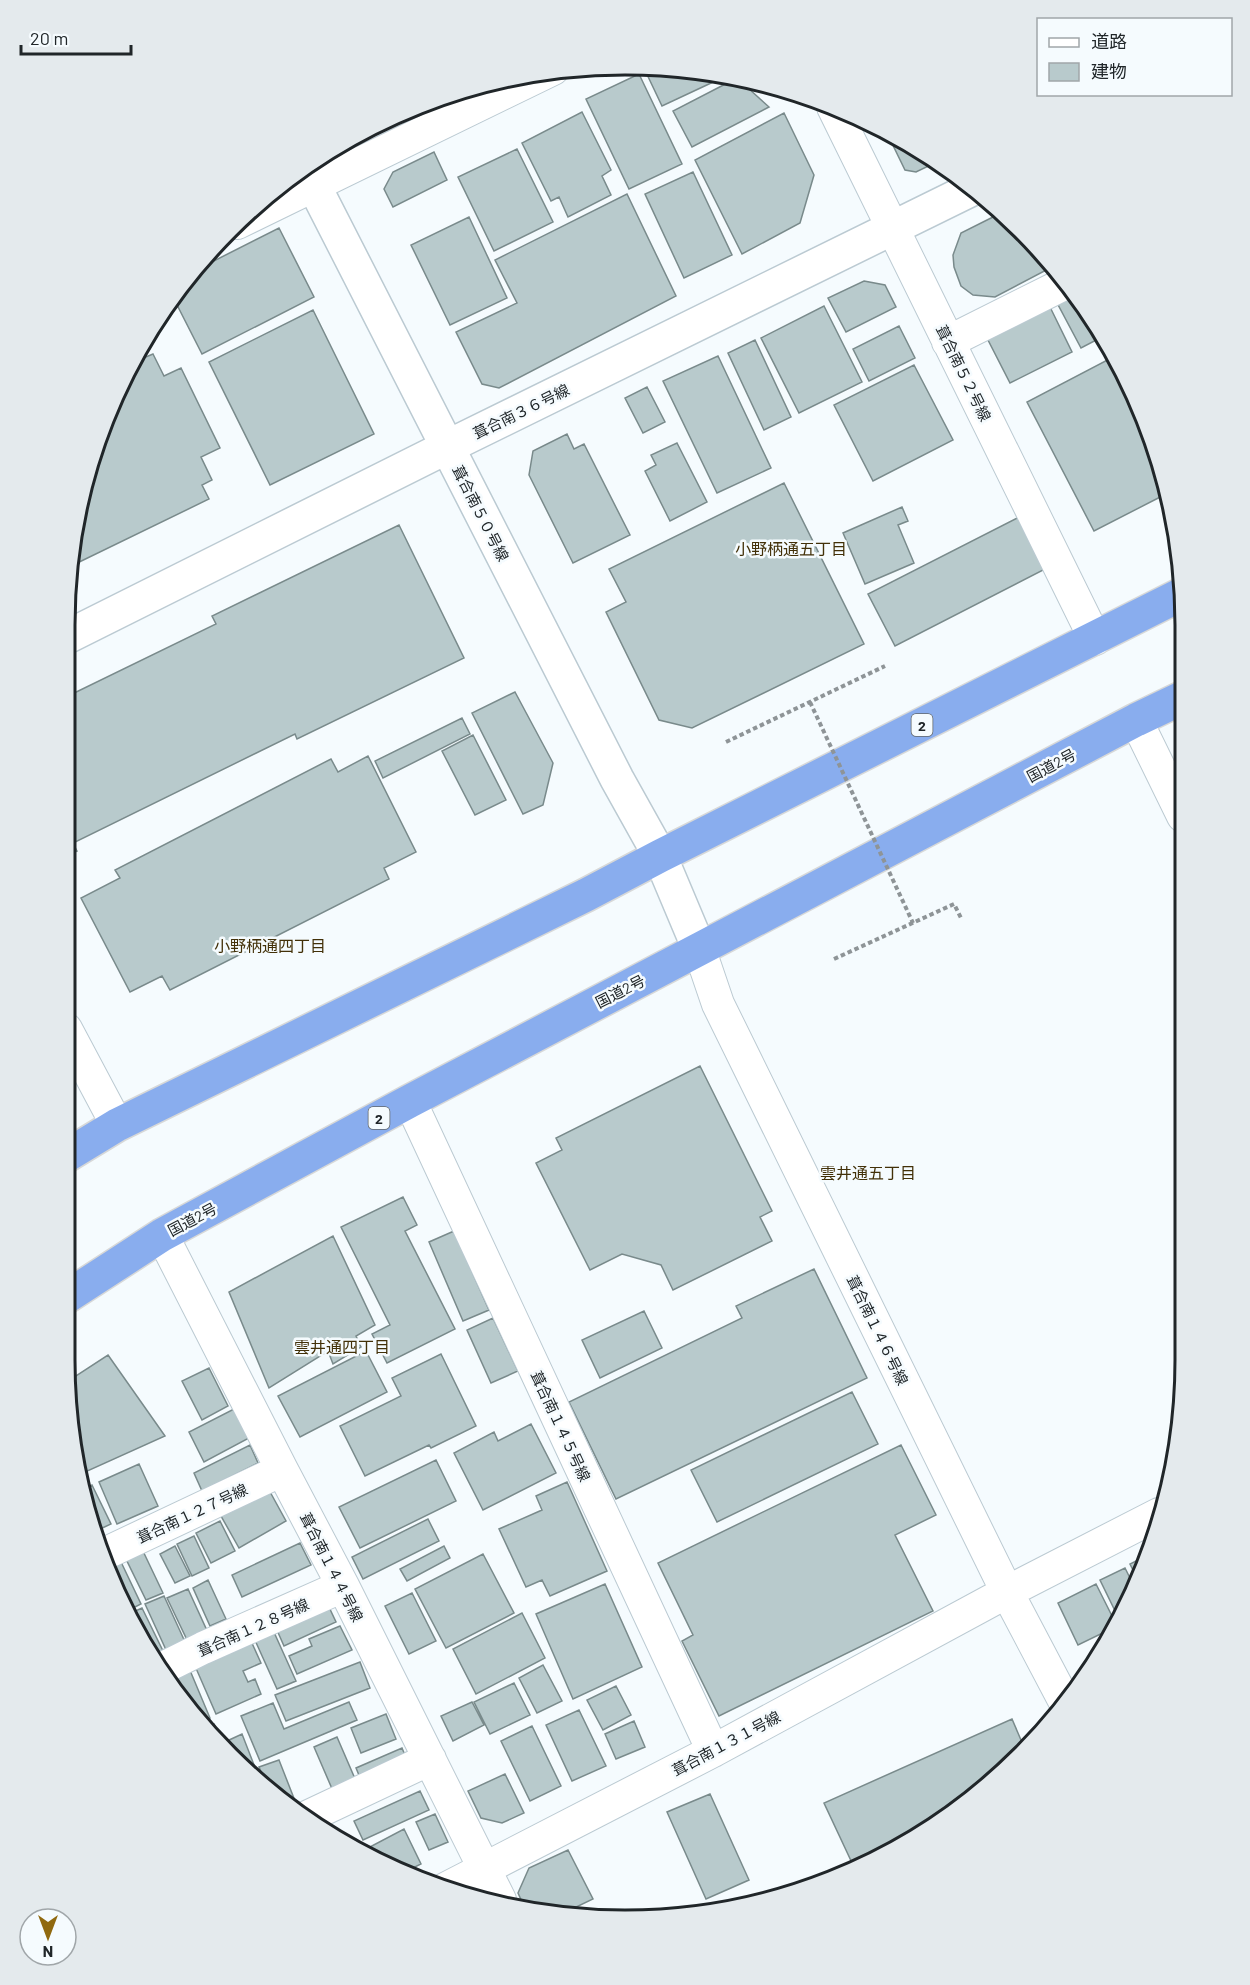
<svg xmlns="http://www.w3.org/2000/svg" width="1250" height="1985" viewBox="0 0 1250 1985" font-family="Barlow,'Noto Sans JP',sans-serif">
<style>
.building{fill:#b8cacc;stroke:#798a8b;stroke-width:1.5}
.lines{fill:none;stroke-linecap:round;stroke-linejoin:round}
.street-casing{stroke:#bbcad2;stroke-width:34}
.secondary-casing{stroke:#bbcad2;stroke-width:36}
.highway-casing{stroke:#d7d8d8;stroke-width:36}
.path{stroke:#8e9497;stroke-width:4;stroke-dasharray:4.5 3;stroke-linecap:butt}
.street{stroke:#fff;stroke-width:32}
.secondary{stroke:#fff;stroke-width:33}
.highway{stroke:#89adee;stroke-width:33}
.path-bridge{stroke:#8e9497;stroke-width:4;stroke-dasharray:4.5 3;stroke-linecap:butt}
.labels{text-anchor:middle;dominant-baseline:central;stroke-width:5;stroke-linejoin:round;paint-order:stroke}
.shield{fill:#f5fbfe;stroke:#606669;stroke-width:1.5}
.shield-label{font-size:14px;font-weight:bold;fill:#202629}
.street-label{font-size:15px;fill:#202629;stroke:#f5fbfe}
.neighbourhood-label{font-size:16px;fill:#423008;stroke:#f5fbfe}
.rim{fill:none;stroke:#202629;stroke-width:3}
</style>
<rect width="100%" height="100%" fill="#f5fbfe"/>
<!-- building -->
<path class="building" d="M643,66h18l65,10 -64,30z
M639,74l43,90 -53,25 -43,-90z
M737,78l32,29 -77,40 -19,-36z
M582,112l29,58 -9,6 9,19 -43,22 -9,-20 -8,4 -29,-58z
M784,113l30,62 -14,48 -58,31 -47,-94z
M886,131l51,31 -21,10 -11,-2z
M517,149l36,73 -59,29 -36,-74z
M434,152l13,28 -54,27 -9,-18 9,-17z
M693,172l39,83 -48,23 -39,-84z
M627,194l49,102 -177,92 -17,-4 -26,-52 61,-29 -22,-43z
M1001,213l46,43 7,10 -59,31 -22,-2 -12,-9 -7,-19 -1,-12 8,-22z
M469,217l38,81 -57,27 -39,-80z
M279,228l35,69 -112,57 -29,-57 7,-13 10,-11z
M864,281l21,4 11,22 -50,25 -18,-34z
M1072,291l32,45 -23,12 -26,-49z
M824,306l38,76 -63,31 -38,-75z
M1050,307l22,45 -62,31 -23,-45z
M313,310l61,124 -104,51 -61,-123z
M899,326l16,32 -46,23 -16,-32z
M755,340l36,77 -27,13 -36,-77z
M153,354l11,22 17,-8 39,80 -19,9 11,23 -10,5 7,14 -140,68v-15l38,-141 32,-56 2,4z
M718,356l53,112 -54,25 -54,-112z
M1115,356l51,124 2,13 -74,38 -67,-129z
M914,365l39,75 -80,41 -39,-76z
M647,387l18,35 -22,11 -18,-35z
M567,434l7,15 10,-5 46,91 -57,28 -44,-88 4,-24z
M677,443l30,59 -37,19 -25,-50 11,-6 -5,-10z
M784,483l80,161 -172,84 -33,-8 -53,-108 20,-10 -17,-33z
M902,507l6,14 -10,4 16,38 -49,21 -22,-51z
M1025,514l26,52 -156,80 -27,-52z
M399,525l65,133 -167,81 -2,-5 -222,109 4,8 -10,4 1,-159 148,-72 -4,-8z
M515,692l38,71 -10,42 -20,9 -51,-101z
M462,718l8,16 -87,44 -8,-17z
M473,735l33,65 -31,15 -33,-64z
M368,756l48,96 -32,16 5,11 -219,111 -8,-14 -32,16 -49,-94 39,-20 -5,-8 216,-111 7,13z
M700,1066l72,145 -12,6 12,24 -99,49 -12,-25 -39,-11 -32,16 -54,-107 26,-13 -6,-12z
M403,1197l14,28 -12,6 50,98 -68,34 -15,-29 18,-9 -49,-98z
M454,1231l35,79 -26,11 -34,-79z
M333,1236l42,89 -19,11 5,11 -28,17 -5,-13 -59,37 -40,-96z
M814,1269l53,109 -251,121 -47,-97 173,-84 -6,-12z
M644,1311l18,37 -62,30 -18,-38z
M493,1318l25,53 -27,12 -24,-53z
M366,1351l21,41 -87,45 -22,-41z
M441,1354l35,72 -45,22 -2,-3 -64,31 -25,-50 61,-30 -9,-18z
M108,1355l57,81 -82,37 -15,-92z
M209,1368l19,38 -26,14 -20,-39z
M852,1392l26,52 -161,78 -26,-52z
M234,1409l15,29 -45,24 -15,-30z
M531,1424l25,49 -73,37 -29,-57 40,-21 4,9z
M250,1445l8,18 -56,28 -8,-18z
M901,1445l35,70 -41,20 38,76 -214,105 -37,-75 11,-6 -35,-72z
M436,1460l20,41 -96,47 -21,-41z
M139,1464l19,42 -41,18 -18,-42z
M567,1482l40,89 -57,25 -8,-16 -16,7 -27,-58 43,-19 -6,-14z
M92,1485l19,39 -13,6 4,10 -6,3 -10,-55z
M269,1490l17,31 -47,27 -18,-32z
M428,1519l11,22 -76,38 -11,-22z
M220,1521l15,30 -24,12 -15,-30z
M194,1536l15,32 -17,8 -15,-32z
M300,1543l11,22 -69,32 -10,-22z
M175,1546l15,30 -15,7 -15,-29z
M444,1546l6,12 -43,23 -7,-12z
M142,1549l21,44 -17,7 -21,-43z
M483,1554l31,59 -68,35 -31,-59z
M1148,1555l-5,19 -4,8 -9,-18z
M121,1562l20,42 -10,5 -22,-42z
M1125,1568l10,20 -17,29 -18,-37z
M208,1580l18,39 -16,7 -17,-38z
M605,1584l37,83 -69,32 -37,-85z
M1096,1584l19,38 -4,7 -33,16 -20,-42z
M188,1589l21,46 -20,9 -22,-46z
M412,1593l24,48 -27,13 -24,-48z
M164,1596l22,48 -19,8 -22,-48z
M328,1605l8,17 -52,24 -8,-18z
M142,1608l23,47 -7,4 -25,-47z
M522,1613l23,45 -69,36 -23,-45z
M340,1626l12,24 -55,24 -8,-18 23,-10 -3,-7z
M273,1630l23,51 -19,8 -23,-51z
M251,1641l10,22 -18,8 5,11 7,-3 6,15 -45,20 -21,-48z
M360,1662l10,26 -84,33 -11,-26z
M543,1665l19,36 -25,12 -18,-35z
M189,1668l21,50 -9,4 -12,-12 -15,-35z
M514,1683l16,32 -40,19 -16,-32z
M616,1686l15,29 -28,15 -16,-30z
M349,1702l8,18 -97,41 -19,-45 32,-13 11,26z
M472,1702l12,23 -31,16 -12,-25z
M579,1710l27,56 -34,15 -26,-56z
M386,1714l10,25 -35,14 -10,-25z
M1012,1719l12,28 -58,58 -113,60 -29,-62z
M634,1721l11,26 -29,12 -11,-25z
M214,1724l9,19 -17,-16z
M532,1726l29,60 -31,15 -29,-60z
M242,1734l14,36 -4,2 -20,-19 -5,-12z
M337,1737l19,44 -23,10 -19,-44z
M402,1748l5,12 -46,20 -5,-12z
M279,1760l18,46 -7,2 -6,-3 -16,-17 -9,-21z
M505,1774l19,39 -22,10 -21,-5 -13,-27z
M420,1791l9,19 -66,30 -9,-19z
M710,1794l39,86 -43,19 -39,-87z
M435,1814l13,28 -19,8 -13,-28z
M404,1829l17,35 -14,7 -41,-22z
M568,1850l25,49 -25,12 -45,-7 -5,-11 11,-25z"/>
<g class="lines">
<defs>
<path id="street" d="M833,107l262,532
M237,223l316,-154
M948,342l118,-59
M1136,720l47,96
M700,951l18,53 289,588 59,112
M66,1029l51,96
M410,1101l303,650
M162,1235l120,235 61,116 157,314
M102,1555l180,-85
M163,1668l40,-20 140,-62
M307,1817l123,-58
M443,1890l270,-139 294,-159 152,-78"/>
<path id="secondary" d="M305,168l312,611 43,77 40,95
M69,636l378,-189 527,-259"/>
<path id="highway" d="M66,1156l51,-31 469,-230 74,-39 524,-263
M65,1298l97,-63 248,-134 726,-381 48,-23"/>
</defs>
<!-- street casing -->
<use href="#street" class="street-casing"/>
<!-- secondary casing -->
<use href="#secondary" class="secondary-casing"/>
<!-- highway casing -->
<use href="#highway" class="highway-casing"/>
<!-- path -->
<path class="path" d="M726,742l159,-76
M834,959l120,-55 7,14"/>
<!-- street -->
<use href="#street" class="street"/>
<!-- secondary -->
<use href="#secondary" class="secondary"/>
<!-- highway -->
<use href="#highway" class="highway"/>
<!-- path-bridge -->
<path class="path-bridge" d="M810,702l103,221"/>
</g>
<g class="labels">
<!-- shield labels -->
<g class="shield">
<rect x="911.5" y="714" width="21" height="22" rx="4.5"/>
<rect x="368.5" y="1107" width="21" height="22" rx="4.5"/>
</g>
<g class="shield-label">
<text x="922" y="725">2</text>
<text x="379" y="1118">2</text>
</g>
<!-- street labels -->
<g class="street-label">
<text transform="translate(964 373) rotate(64)">葺合南５２号線</text>
<text transform="translate(521 411) rotate(-26)">葺合南３６号線</text>
<text transform="translate(481 513) rotate(63)">葺合南５０号線</text>
<text transform="translate(1051 765) rotate(-28)">国道2号</text>
<text transform="translate(620 991) rotate(-27)">国道2号</text>
<text transform="translate(192 1219) rotate(-28)">国道2号</text>
<text transform="translate(878 1330) rotate(64)">葺合南１４６号線</text>
<text transform="translate(561 1426) rotate(65)">葺合南１４５号線</text>
<text transform="translate(192 1513) rotate(-25)">葺合南１２７号線</text>
<text transform="translate(332 1567) rotate(63)">葺合南１４４号線</text>
<text transform="translate(253 1627) rotate(-24)">葺合南１２８号線</text>
<text transform="translate(726 1743) rotate(-28)">葺合南１３１号線</text>
</g>
<!-- neighbourhood labels -->
<g class="neighbourhood-label">
<text x="791" y="548">小野柄通五丁目</text>
<text x="270" y="945">小野柄通四丁目</text>
<text x="868" y="1172">雲井通五丁目</text>
<text x="342" y="1346">雲井通四丁目</text>
</g>
</g>
<!-- crop -->
<path d="M0 0H1250V1985H0ZM625 75H625A550 550 0 0 1 1175 625V1360A550 550 0 0 1 625 1910H625A550 550 0 0 1 75 1360V625A550 550 0 0 1 625 75Z" fill="#e4eaed" fill-rule="evenodd"/>
<path class="rim" d="M625 75H625A550 550 0 0 1 1175 625V1360A550 550 0 0 1 625 1910H625A550 550 0 0 1 75 1360V625A550 550 0 0 1 625 75Z"/>
<!-- legend -->
<rect x="1037" y="18" width="195" height="78" fill="#f5fbfe" stroke="#a0a6a9" stroke-width="1.5"/>
<rect x="1049" y="38" width="30" height="9" fill="#ffffff" stroke="#a0a6a9" stroke-width="1.5"/>
<text x="1091" y="48" font-size="18" fill="#202629">道路</text>
<rect x="1049" y="63" width="30" height="18" fill="#b8cacc" stroke="#a0a6a9" stroke-width="1.5"/>
<text x="1091" y="78" font-size="18" fill="#202629">建物</text>
<!-- north arrow -->
<g transform="translate(48 1937) rotate(180)"><circle r="28" fill="#f5fbfe" stroke="#a0a6a9" stroke-width="1.5"/>
<path d="M0-4.5L10 22L0 15L-10 22Z" fill="#90690f"/>
<text y="-9" font-size="16" font-weight="bold" text-anchor="middle" fill="#202629">N</text>
</g>
<!-- scale -->
<path d="M21 45v9h110v-9" fill="none" stroke="#202629" stroke-width="3"/>
<text x="30" y="45" font-size="18" fill="#202629" stroke="#f5fbfe" stroke-width="4.5" paint-order="stroke">20 m</text>
</svg>
